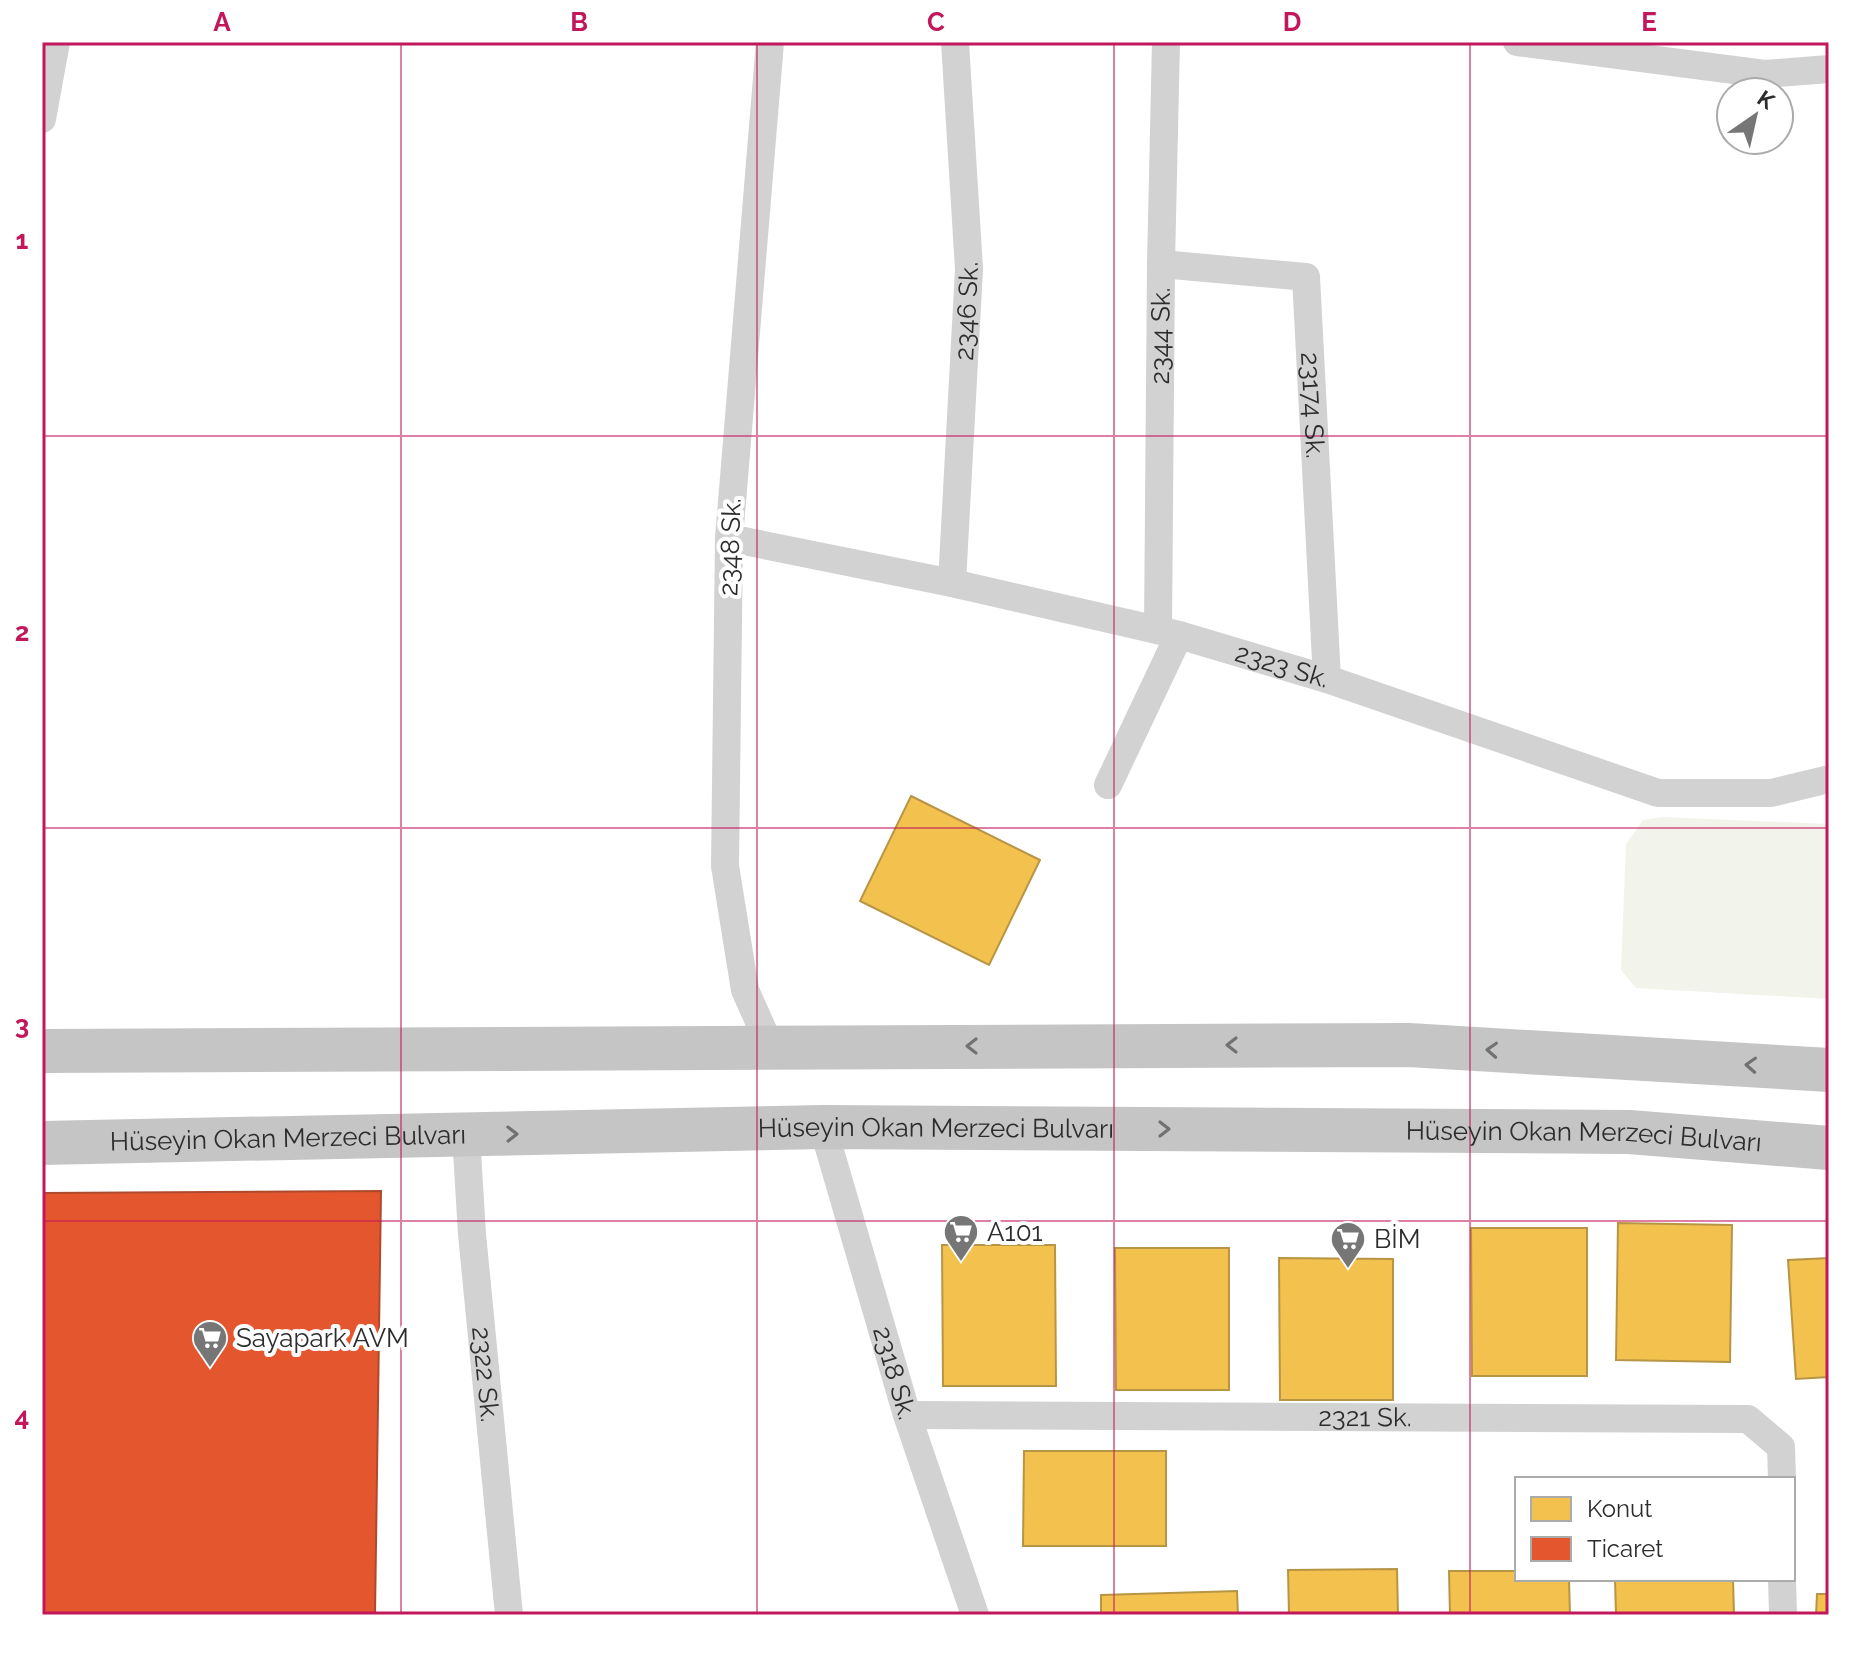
<svg xmlns="http://www.w3.org/2000/svg" width="1871" height="1657" viewBox="0 0 1871 1657" font-family="Raleway,sans-serif">
<style>
.green{fill:#f2f3eb}
.homes{fill:#f2c14e;stroke:#b79544;stroke-width:2}
.shops{fill:#e4572e;stroke:#ad4a2e;stroke-width:2}
.lines{fill:none;stroke-linecap:round;stroke-linejoin:round}
.minor{stroke:#d2d2d2;stroke-width:28}
.primary{stroke:#c5c5c5;stroke-width:44}
.oneway{stroke:#717171}
.grid{fill:none;stroke:#c2185b;stroke-width:2;stroke-opacity:0.55}
.labels{text-anchor:middle;dominant-baseline:central;stroke-width:8;stroke-linejoin:round;paint-order:stroke}
.street-label{font-size:26px;fill:#2d2d2d;stroke:#fff}
.poi-label{font-size:26px;fill:#2d2d2d;stroke:#fff;text-anchor:start}
.neatline{fill:none;stroke:#c2185b;stroke-width:3}
.grid-label{font-size:26px;text-anchor:middle;font-weight:bold;fill:#c2185b}
</style>
<rect width="100%" height="100%" fill="#fff"/>
<!-- green -->
<path class="green" d="M1662,817l167,7v175l-193,-11 -15,-18 5,-126 17,-24z"/>
<!-- homes -->
<path class="homes" d="M911,796l129,64 -51,105 -129,-64z
M1618,1223l114,2 -2,137 -114,-2z
M1471,1228h116v148h-115z
M942,1245h113l1,141h-113z
M1115,1248h114v142h-113z
M1279,1258l114,1v141h-113z
M1829,1258v119l-33,2 -8,-119z
M1024,1451h142v95h-143z
M1397,1569l1,46h-109l-1,-45z
M1449,1571h68v8h52l1,36h-120z
M1615,1579h118l1,36h-118z
M1237,1591l1,24h-137v-20z
M1817,1594h12v21h-13z"/>
<!-- shops -->
<path class="shops" d="M381,1191l-6,424h-333v-422z"/>
<g class="lines">
<!-- minor -->
<g class="minor">
<path d="M770,42l-41,496 -4,328 20,124 25,56"/>
<path d="M1517,42l248,32 64,-5"/>
<path d="M42,119l14,-77"/>
<path id="s1" d="M1161,264l145,13 21,402"/>
<path id="s2" d="M729,538l223,45 227,52 148,44 331,114h113l58,-14"/>
<path id="s3" d="M952,583l17,-314 -14,-227"/>
<path id="s4" d="M1158,630l3,-366 5,-222"/>
<path d="M1108,785l71,-150"/>
<path id="s5" d="M823,1127l84,288 68,200"/>
<path id="s6" d="M466,1135l6,99 37,381"/>
<path id="s7" d="M907,1415l841,4 33,28 1,32"/>
<path d="M1782,1579l1,36"/>
</g>
<!-- primary -->
<g class="primary">
<path d="M42,1051l1367,-6 420,25"/>
<path id="s8" d="M42,1143l781,-16 806,5 200,16"/>
</g>
</g>
<!-- one-way arrows -->
<defs><path id="oneway-chevron" d="M-2-3.5L2.5 0L-2 3.5" fill="none" stroke-width="1.6" stroke-linecap="round" stroke-linejoin="round" transform="scale(2)"/></defs>
<g class="oneway">
<use href="#oneway-chevron" transform="translate(1232 1045) rotate(180)"/>
<use href="#oneway-chevron" transform="translate(972 1046) rotate(180)"/>
<use href="#oneway-chevron" transform="translate(1492 1050) rotate(-177)"/>
<use href="#oneway-chevron" transform="translate(1751 1065) rotate(-177)"/>
<use href="#oneway-chevron" transform="translate(1164 1129)"/>
<use href="#oneway-chevron" transform="translate(512 1134) rotate(-1)"/>
</g>
<!-- grid -->
<path class="grid" d="M401,42v1573M757,42v1573M1114,42v1573M1470,42v1573M42,436h1787M42,828h1787M42,1221h1787"/>
<!-- icons -->
<defs>
<symbol id="supermarket-pin" viewBox="-11 -11 22 30"><path d="M0 17L-7.5 6A9.5 9.5 0 1 1 7.5 6Z" fill="#767676" stroke="#fff"/><path d="M-6-5.5h2.5l.6 2H6L4.5 2H-2.5L-4.4-4H-6ZM-1.5 3.2a1.3 1.3 0 1 0 .1 0ZM3 3.2a1.3 1.3 0 1 0 .1 0Z" fill="#fff"/></symbol>
</defs>
<g fill-rule="evenodd">
<use href="#supermarket-pin" x="941" y="1212" width="40" height="54"/>
<use href="#supermarket-pin" x="1328" y="1219" width="40" height="54"/>
<use href="#supermarket-pin" x="190" y="1318" width="40" height="54"/>
</g>
<g class="labels">
<!-- street labels -->
<g class="street-label">
<text stroke="none"><textPath href="#s3" startOffset="272">2346 Sk.</textPath></text>
<text stroke="none"><textPath href="#s4" startOffset="294">2344 Sk.</textPath></text>
<text stroke="none"><textPath href="#s1" startOffset="274">23174 Sk.</textPath></text>
<text transform="translate(730 547) rotate(-88)">2348 Sk.</text>
<text stroke="none"><textPath href="#s2" startOffset="568">2323 Sk.</textPath></text>
<text stroke="none"><textPath href="#s8" startOffset="894">Hüseyin Okan Merzeci Bulvarı</textPath></text>
<text stroke="none"><textPath href="#s8" startOffset="1542">Hüseyin Okan Merzeci Bulvarı</textPath></text>
<text stroke="none"><textPath href="#s8" startOffset="246">Hüseyin Okan Merzeci Bulvarı</textPath></text>
<text stroke="none"><textPath href="#s5" startOffset="256">2318 Sk.</textPath></text>
<text stroke="none"><textPath href="#s6" startOffset="240">2322 Sk.</textPath></text>
<text stroke="none"><textPath href="#s7" startOffset="458">2321 Sk.</textPath></text>
</g>
<!-- poi labels -->
<g class="poi-label">
<text x="987" y="1232">A101</text>
<text x="1374" y="1239">BİM</text>
<text x="236" y="1338">Sayapark AVM</text>
</g>
</g>
<!-- border -->
<rect width="1871" height="1657" fill="none" stroke="#ffffff" stroke-width="88"/>
<!-- legend -->
<rect x="1515" y="1477" width="280" height="104" fill="#ffffff" stroke="#ababab" stroke-width="2"/>
<rect x="1531" y="1497" width="40" height="24" fill="#f2c14e" stroke="#ababab" stroke-width="2"/>
<text x="1587" y="1517" font-size="24" fill="#2d2d2d">Konut</text>
<rect x="1531" y="1537" width="40" height="24" fill="#e4572e" stroke="#ababab" stroke-width="2"/>
<text x="1587" y="1557" font-size="24" fill="#2d2d2d">Ticaret</text>
<!-- north arrow -->
<g transform="translate(1755 116) rotate(34)"><circle r="38" fill="#ffffff" stroke="#ababab" stroke-width="2"/>
<path d="M0-6L14 30L0 20L-14 30Z" fill="#767676"/>
<text y="-12" font-size="22" font-weight="bold" text-anchor="middle" fill="#2d2d2d">K</text>
</g>
<rect x="44" y="44" width="1783" height="1569" class="neatline"/>
<g class="grid-label">
<text x="222" y="31">A</text>
<text x="579" y="31">B</text>
<text x="936" y="31">C</text>
<text x="1292" y="31">D</text>
<text x="1649" y="31">E</text>
<text x="22" y="249">1</text>
<text x="22" y="641">2</text>
<text x="22" y="1034">3</text>
<text x="22" y="1426">4</text>
</g>
</svg>
